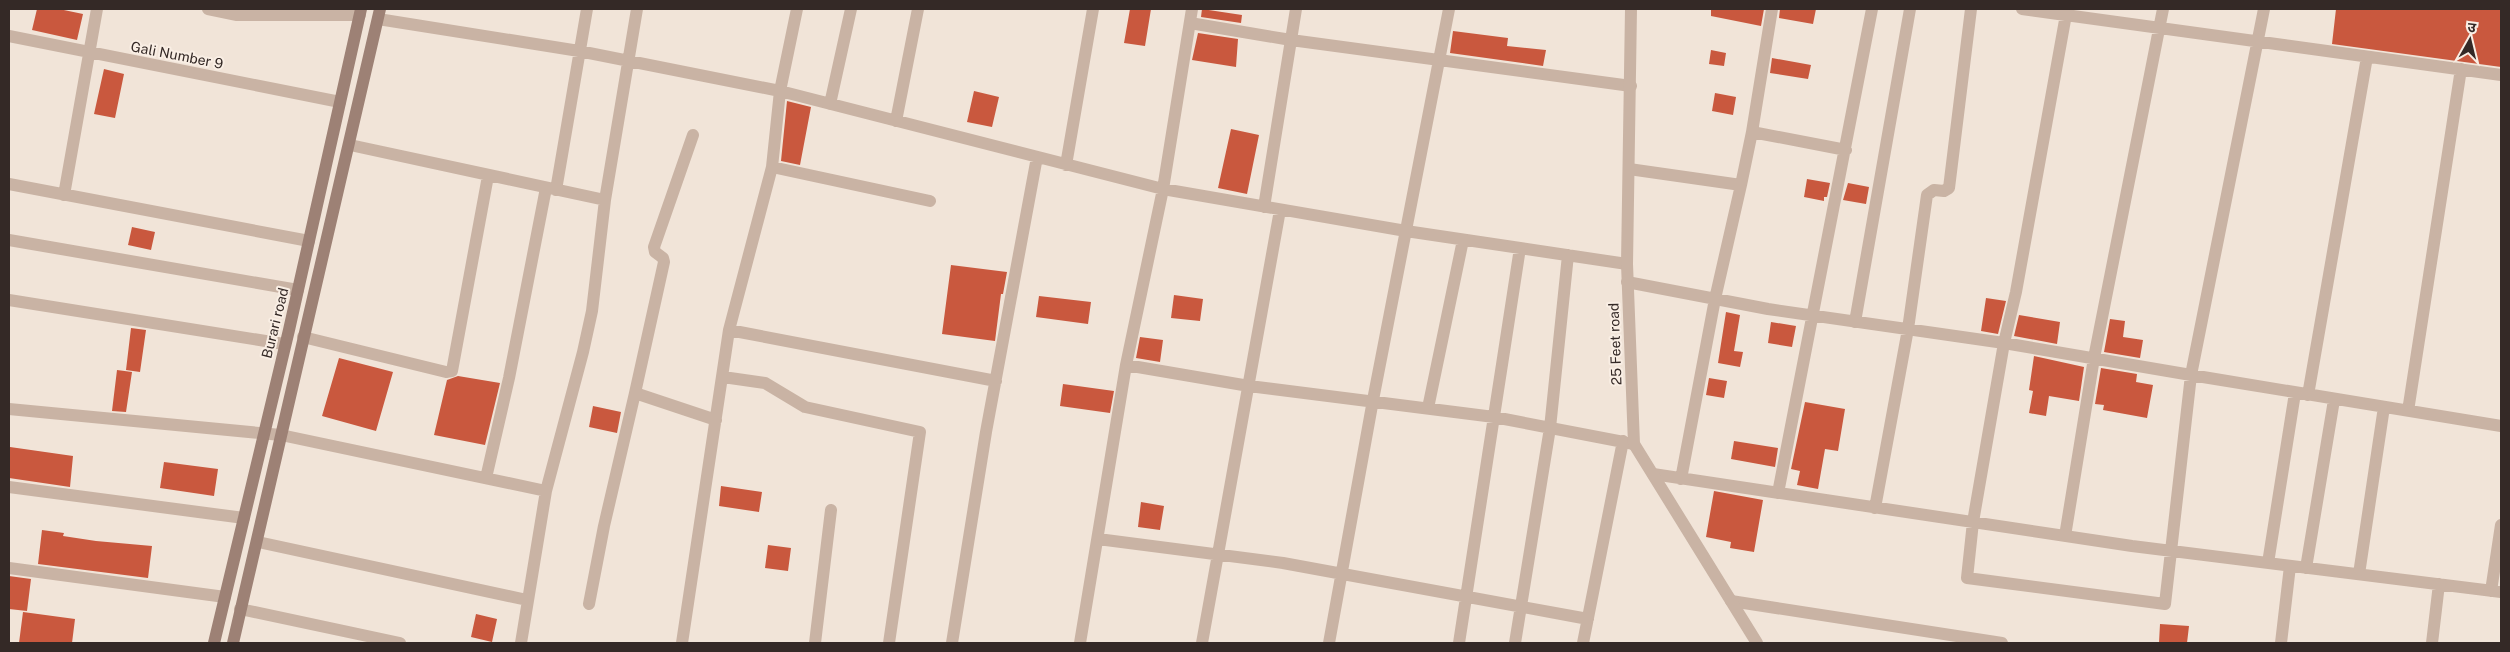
<svg xmlns="http://www.w3.org/2000/svg" width="2510" height="652" viewBox="0 0 2510 652" font-family="'Public Sans','Noto Sans Devanagari',sans-serif">
<style>
.building{fill:#c9583e}
.lines{fill:none;stroke-linecap:round;stroke-linejoin:round}
.minor{stroke:#c9b3a4;stroke-width:12}
.tertiary{stroke:#c9b3a4;stroke-width:12}
.secondary{stroke:#9d8175;stroke-width:12}
.labels{text-anchor:middle;dominant-baseline:central;stroke-width:4;stroke-linejoin:round;paint-order:stroke}
.street-label{font-size:14px;fill:#342926;stroke:#f9eee4}
</style>
<rect width="100%" height="100%" fill="#f1e4d8"/>
<!-- building -->
<path class="building" d="M37,9h22l24,5 -6,26 -45,-10z
M1130,9h21l-6,37 -21,-3z
M1202,9l40,6 -1,8 -40,-6z
M1711,9h53l-3,17 -50,-10z
M1780,9h36l-3,15 -34,-6z
M2336,9h165v58l-169,-23z
M1453,31l55,7 -1,8 39,4 -3,16 -93,-13z
M1198,33l40,6 -2,28 -44,-7z
M1711,50l15,3 -2,13 -15,-2z
M1772,58l39,7 -3,14 -38,-6z
M104,69l20,5 -9,44 -21,-4z
M974,91l25,6 -7,30 -25,-5z
M1715,93l21,4 -3,18 -21,-4z
M787,101l24,6 -11,58 -19,-4z
M1231,129l28,6 -12,59 -29,-6z
M1807,179l23,4 -3,14h-3v4l-20,-4z
M1848,183l21,4 -3,17 -23,-4z
M132,227l23,5 -4,18 -23,-5z
M951,265l56,7 -4,22h-2l-6,47 -53,-7z
M1174,295l29,4 -3,22 -29,-3z
M1039,296l52,6 -3,22 -52,-7z
M1986,298l20,3 -8,33 -17,-3z
M1726,312l14,3 -6,36 9,1 -3,15 -22,-4z
M2019,315l41,7 -3,22 -43,-8z
M2110,319l15,2 -2,16 20,3 -3,18 -36,-6z
M1771,322l25,4 -4,21 -24,-4z
M131,328l15,2 -6,42 -14,-2z
M1140,337l23,3 -3,22 -24,-4z
M2034,356l50,11 -5,34 -30,-5 -3,20 -17,-3 4,-22 -4,-1z
M339,358l54,14 -17,59 -54,-15z
M2101,368l36,6 -1,8 17,3 -6,33 -44,-8 1,-5 -9,-1z
M117,370l15,2 -6,40 -14,-1z
M458,376l42,7 -15,62 -51,-10 13,-55z
M1709,378l18,3 -3,17 -18,-3z
M1063,384l51,7 -4,22 -50,-7z
M1805,402l40,7 -7,42 -13,-2 -7,40 -21,-4 3,-14 -9,-2z
M593,406l28,6 -4,21 -28,-6z
M1734,441l44,7 -3,19 -44,-8z
M10,447l63,9 -3,31 -61,-9z
M164,462l54,7 -4,27 -54,-8z
M721,486l41,6 -3,20 -40,-6z
M1714,491l49,9 -9,52 -24,-4 1,-6 -25,-5z
M1141,502l23,4 -4,24 -22,-3z
M42,530l22,3 -1,3 33,5 56,5 -4,32 -110,-14z
M768,545l23,3 -3,23 -23,-3z
M9,576l22,3 -4,32 -18,-2z
M23,612l52,7 -3,24h-53z
M476,614l21,5 -5,23 -21,-5z
M2160,624l29,2 -2,17h-28z"/>
<g class="lines">
<!-- minor -->
<path class="minor" d="M208,9l29,6h123
M1192,9l-29,180 -37,176 123,21 245,31 140,27
M1772,9l-20,123 94,18
M2022,9l479,66
M2264,9l-73,366 -26,229 -198,-26 6,-56 31,-179 187,32 12,2 298,49
M378,19l201,32 201,40 383,98 243,42 221,33
M1190,23l101,17 340,46
M9,36l331,66
M830,104l21,-95
M896,121l22,-112
M350,145l255,55
M1066,165l27,-156
M772,167l158,34
M1629,169l112,16 -26,114 -34,180
M9,184l300,57
M1741,185l11,-53
M556,190l31,-181
M64,195l33,-186
M1264,207l32,-198
M9,240l289,50
M1627,282l141,27 236,34 12,-51 51,-283
M9,300l275,44
M1855,322l55,-313
M729,330l267,51
M303,337l143,35 6,-1 36,-195
M723,377l42,6 40,24 115,25 -31,211
M635,393l29,-131 -1,-4 -8,-6 -1,-5 39,-112
M2308,395l59,-338
M1428,408l35,-168
M9,409l272,26 265,56
M2408,411l53,-342
M1653,474l479,72 369,46
M486,478l23,-100 37,-190
M9,487l235,31
M1778,493l94,-484
M1875,508l33,-179 19,-134 7,-5 10,1 5,-3 22,-179
M2065,536l29,-178 69,-349
M1098,539l185,24 305,56
M258,542l269,58
M2268,563l27,-170
M9,568l216,29
M2306,568l28,-168
M2359,574l25,-167
M2491,591l10,-66
M1731,601l271,42
M589,604l15,-78 31,-133 81,27
M240,609l160,34
M521,643l25,-152 37,-139 9,-41 13,-111 32,-191
M682,643l47,-313 43,-163 8,-76 17,-82
M815,643l16,-133
M952,643l34,-211 51,-275
M1080,643l46,-278
M1202,643l78,-433
M1329,643l44,-243 76,-391
M1459,643l61,-395
M1515,643l35,-215 18,-173
M1583,643l40,-202
M2281,643l9,-77
M2432,643l7,-59"/>
<!-- tertiary -->
<path class="tertiary" d="M1631,9l-4,255 7,180 123,199"/>
<!-- secondary -->
<path class="secondary" d="M214,643l75,-313 72,-321
M233,643l147,-634"/>
</g>
<g class="labels">
<!-- street labels -->
<g class="street-label">
<text transform="translate(177 55) rotate(11)">Gali Number 9</text>
<text transform="translate(275 323) rotate(-76)">Burari road</text>
<text transform="translate(1615 344) rotate(-92)">25 Feet road</text>
</g>
</g>
<!-- border -->
<rect width="2510" height="652" fill="none" stroke="#342926" stroke-width="20"/>
<!-- north arrow -->
<g transform="translate(2470 40) rotate(8)" stroke="#f9eee4" stroke-width="4" paint-order="stroke">
<path d="M0-4L9 19L0 12L-9 19Z" fill="#342926"/>
<text y="-8" font-size="14" font-weight="bold" text-anchor="middle" fill="#342926">उ</text>
</g>
</svg>
